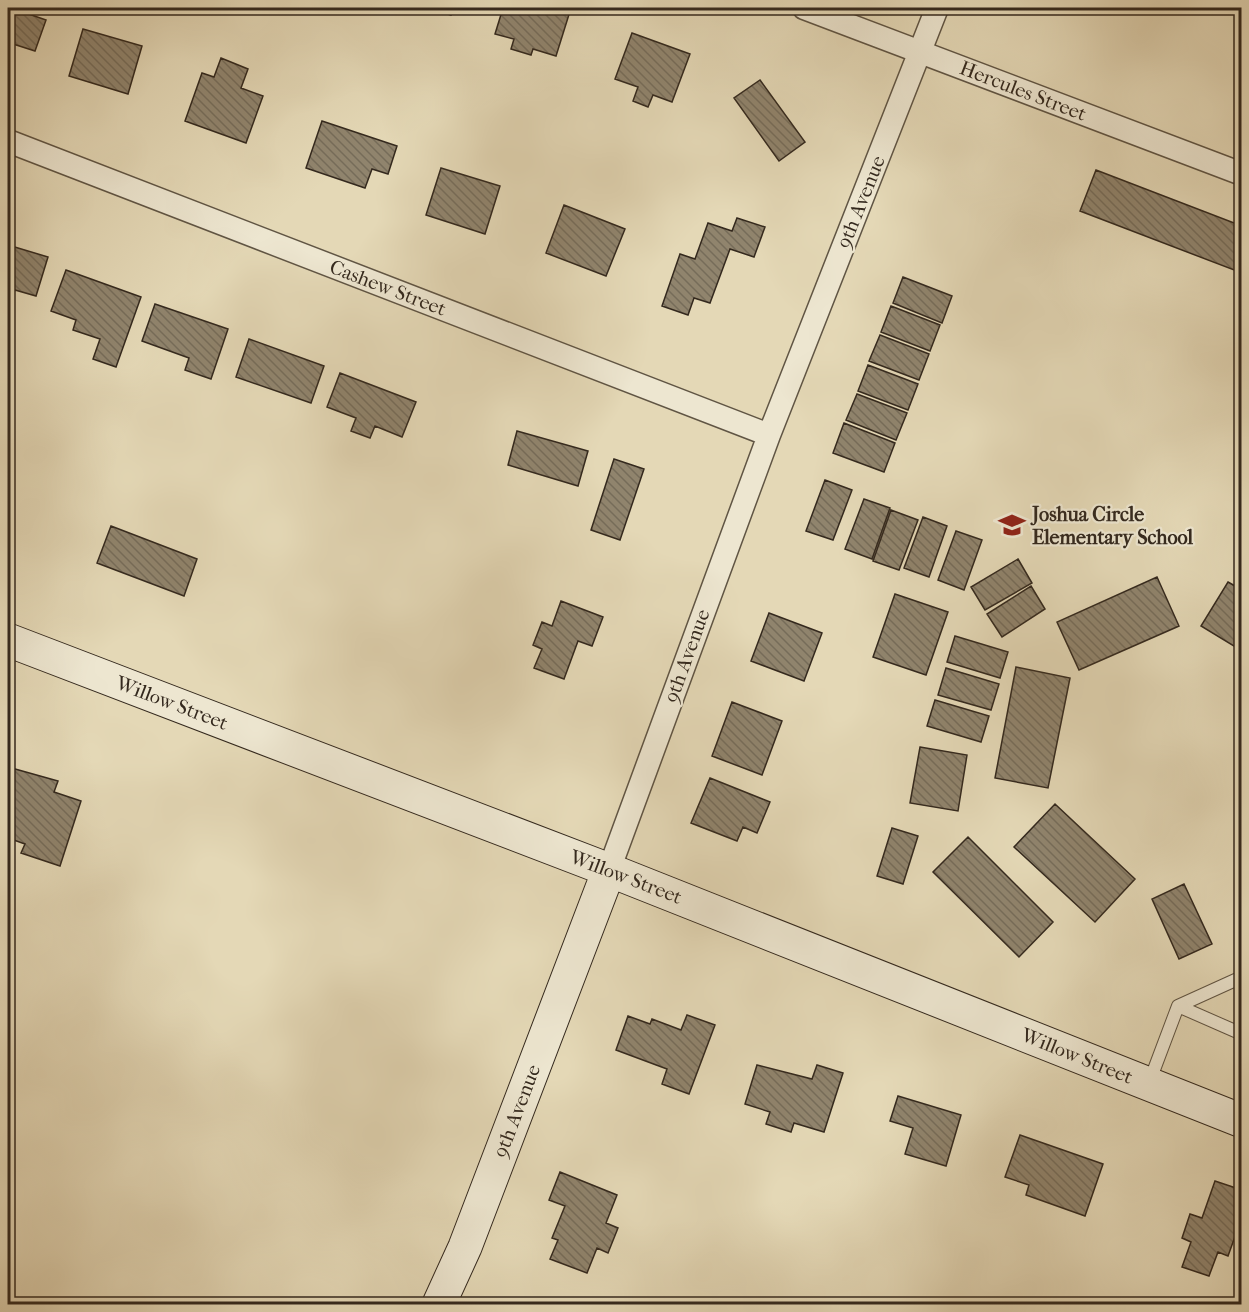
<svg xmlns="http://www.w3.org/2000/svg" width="1249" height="1312" viewBox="0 0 1249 1312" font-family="'IM FELL French Canon',serif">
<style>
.building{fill:url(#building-back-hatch);stroke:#34291e;stroke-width:1.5}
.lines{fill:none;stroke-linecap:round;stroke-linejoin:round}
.lane-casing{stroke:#605544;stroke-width:14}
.street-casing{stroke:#605544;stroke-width:25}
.secondary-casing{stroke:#34291e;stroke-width:35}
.lane{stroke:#ede6d0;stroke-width:12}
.street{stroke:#ede6d0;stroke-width:22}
.secondary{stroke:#ede6d0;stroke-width:33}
.labels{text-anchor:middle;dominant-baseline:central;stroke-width:4.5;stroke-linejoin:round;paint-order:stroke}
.street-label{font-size:20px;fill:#34291e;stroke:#ede6d0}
.poi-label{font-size:20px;font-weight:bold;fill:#34291e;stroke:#ede6d0;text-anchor:start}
</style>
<defs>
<pattern id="building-back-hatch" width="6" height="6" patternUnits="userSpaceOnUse" patternTransform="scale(1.5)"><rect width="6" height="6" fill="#90846d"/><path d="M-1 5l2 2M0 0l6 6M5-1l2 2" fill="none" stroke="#766c59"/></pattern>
</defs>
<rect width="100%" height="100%" fill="#e4d8b6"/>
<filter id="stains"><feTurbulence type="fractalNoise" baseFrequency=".00333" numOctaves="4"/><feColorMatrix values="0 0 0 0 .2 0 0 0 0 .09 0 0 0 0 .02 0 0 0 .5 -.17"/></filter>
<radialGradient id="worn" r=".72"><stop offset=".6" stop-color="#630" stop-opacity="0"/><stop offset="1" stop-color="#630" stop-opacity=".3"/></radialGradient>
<!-- building -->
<path class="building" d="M8,8h13l-1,3 26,9 -11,31 -25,-8 -2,8z
M427,8h27l-3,7z
M503,8h68l-15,48 -23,-7 -2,6 -20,-6 3,-10 -19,-5z
M83,29l59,17 -14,48 -59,-18z
M632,33l58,21 -18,48 -19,-7 -5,12 -15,-6 5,-14 -23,-8z
M221,58l27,11 -7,19 22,8 -17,47 -61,-22 17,-48 12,4z
M760,80l45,62 -26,19 -45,-63z
M322,121l75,25 -9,28 -16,-5 -7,19 -59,-20z
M441,168l59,18 -15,48 -59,-19z
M1096,170l146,56v47l-162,-62z
M564,205l61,24 -19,47 -60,-23z
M737,218l28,9 -11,30 -24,-8 -20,54 -16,-5 -6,17 -26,-9 18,-52 15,5 13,-36 24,8z
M8,245l40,12 -12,39 -21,-6 -4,11 -3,-1z
M66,270l75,27 -25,70 -23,-8 7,-20 -27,-9 3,-10 -25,-9z
M903,277l49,19 -10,27 -49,-20z
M155,304l73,25 -17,50 -26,-9 4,-12 -47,-17z
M891,306l49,19 -10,26 -49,-19z
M880,335l49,19 -10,26 -50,-19z
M249,339l75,27 -13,37 -75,-26z
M868,365l50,19 -10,26 -50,-19z
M340,373l76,29 -14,35 -27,-11 -5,12 -19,-7 5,-13 -29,-11z
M857,394l50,19 -11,27 -50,-20z
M844,423l51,20 -11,29 -51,-19z
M517,431l71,20 -10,35 -70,-21z
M614,459l30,10 -24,71 -29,-10z
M825,480l27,10 -19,50 -27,-9z
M864,499l26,9 -18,51 -27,-10z
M891,510l27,10 -19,50 -26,-9z
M923,517l24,9 -18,51 -25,-9z
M111,526l86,33 -13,37 -87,-33z
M956,531l26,9 -18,50 -26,-10z
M1018,559l14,24 -47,27 -14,-23z
M1157,577l22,49 -100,44 -22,-48z
M1228,582l14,8v61l-41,-25z
M1031,586l14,23 -43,28 -15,-23z
M895,594l53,18 -22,63 -53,-18z
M561,601l42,16 -11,29 -14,-5 -14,38 -30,-11 8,-19 -9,-4 9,-23 10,4z
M769,613l53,20 -18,48 -53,-20z
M955,636l53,16 -8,26 -53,-16z
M1016,667l54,11 -22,110 -53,-10z
M946,668l53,16 -8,26 -53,-15z
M935,700l54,16 -8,26 -54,-16z
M732,702l50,19 -20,54 -50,-19z
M920,747l47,8 -9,56 -48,-8z
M8,767l50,14 -4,11 27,9 -21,65 -39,-13 4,-9 -17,-6z
M710,778l60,24 -13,31 -14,-6 -6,14 -46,-18z
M1055,804l80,75 -40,43 -81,-75z
M892,828l26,8 -15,48 -26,-8z
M968,837l85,85 -34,35 -86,-85z
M1184,884l28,60 -33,15 -27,-60z
M687,1015l28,10 -26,69 -27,-10 5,-15 -51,-19 12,-34 22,8 2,-5 29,11z
M757,1065l55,14 5,-14 26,8 -19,59 -30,-9 -3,9 -25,-8 4,-12 -25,-8z
M898,1096l63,19 -15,51 -41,-12 8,-26 -23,-7z
M1020,1135l83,29 -18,52 -59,-21 3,-10 -24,-8z
M560,1172l57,23 -11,28 12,5 -10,25 -11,-5 -10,25 -37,-14 8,-19 -6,-2 13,-32 -16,-6z
M1215,1181l27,9v27l-14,39 -10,-4 -9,24 -27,-9 9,-25 -9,-4 8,-24 12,4z"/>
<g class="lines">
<defs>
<path id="lane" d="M1178,1006l64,28
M1149,1083l29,-77 64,-29"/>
<path id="street" d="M804,8l438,166
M8,141l761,294
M609,870l160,-435 168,-427"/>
<path id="secondary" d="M8,640l601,230 633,251
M439,1304l26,-57 144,-377"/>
</defs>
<!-- lane casing -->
<use href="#lane" class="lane-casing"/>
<!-- street casing -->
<use href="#street" class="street-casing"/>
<!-- secondary casing -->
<use href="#secondary" class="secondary-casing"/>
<!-- lane -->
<use href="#lane" class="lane"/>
<!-- street -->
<use href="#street" class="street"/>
<!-- secondary -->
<use href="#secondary" class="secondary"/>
</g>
<!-- icons -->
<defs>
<symbol id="school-bare" viewBox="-9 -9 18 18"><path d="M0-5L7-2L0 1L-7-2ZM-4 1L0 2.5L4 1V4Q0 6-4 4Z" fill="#8f2418" stroke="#ede6d0" stroke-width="2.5" paint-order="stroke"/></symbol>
</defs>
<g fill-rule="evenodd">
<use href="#school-bare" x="993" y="506" width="38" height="38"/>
</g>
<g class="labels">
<!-- street labels -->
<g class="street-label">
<text transform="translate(1023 91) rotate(21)">Hercules Street</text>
<text transform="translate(861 202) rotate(-68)">9th Avenue</text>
<text transform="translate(388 288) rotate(21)">Cashew Street</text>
<text transform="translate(687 656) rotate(-70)">9th Avenue</text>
<text transform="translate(172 703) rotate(21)">Willow Street</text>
<text transform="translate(626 877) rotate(21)">Willow Street</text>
<text transform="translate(1077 1056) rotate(22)">Willow Street</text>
<text transform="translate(517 1111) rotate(-69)">9th Avenue</text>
</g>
<!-- poi labels -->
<g class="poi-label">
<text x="1032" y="514">Joshua Circle<tspan x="1032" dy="23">Elementary School</tspan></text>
</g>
</g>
<!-- margin -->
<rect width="1249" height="1312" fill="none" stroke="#e4d8b6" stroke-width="30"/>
<rect x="9" y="9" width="1231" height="1294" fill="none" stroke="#34291e" stroke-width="3"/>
<rect x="15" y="15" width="1219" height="1282" fill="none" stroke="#34291e" stroke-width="1.5"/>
<rect width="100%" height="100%" filter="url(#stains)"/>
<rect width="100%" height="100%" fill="url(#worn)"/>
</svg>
